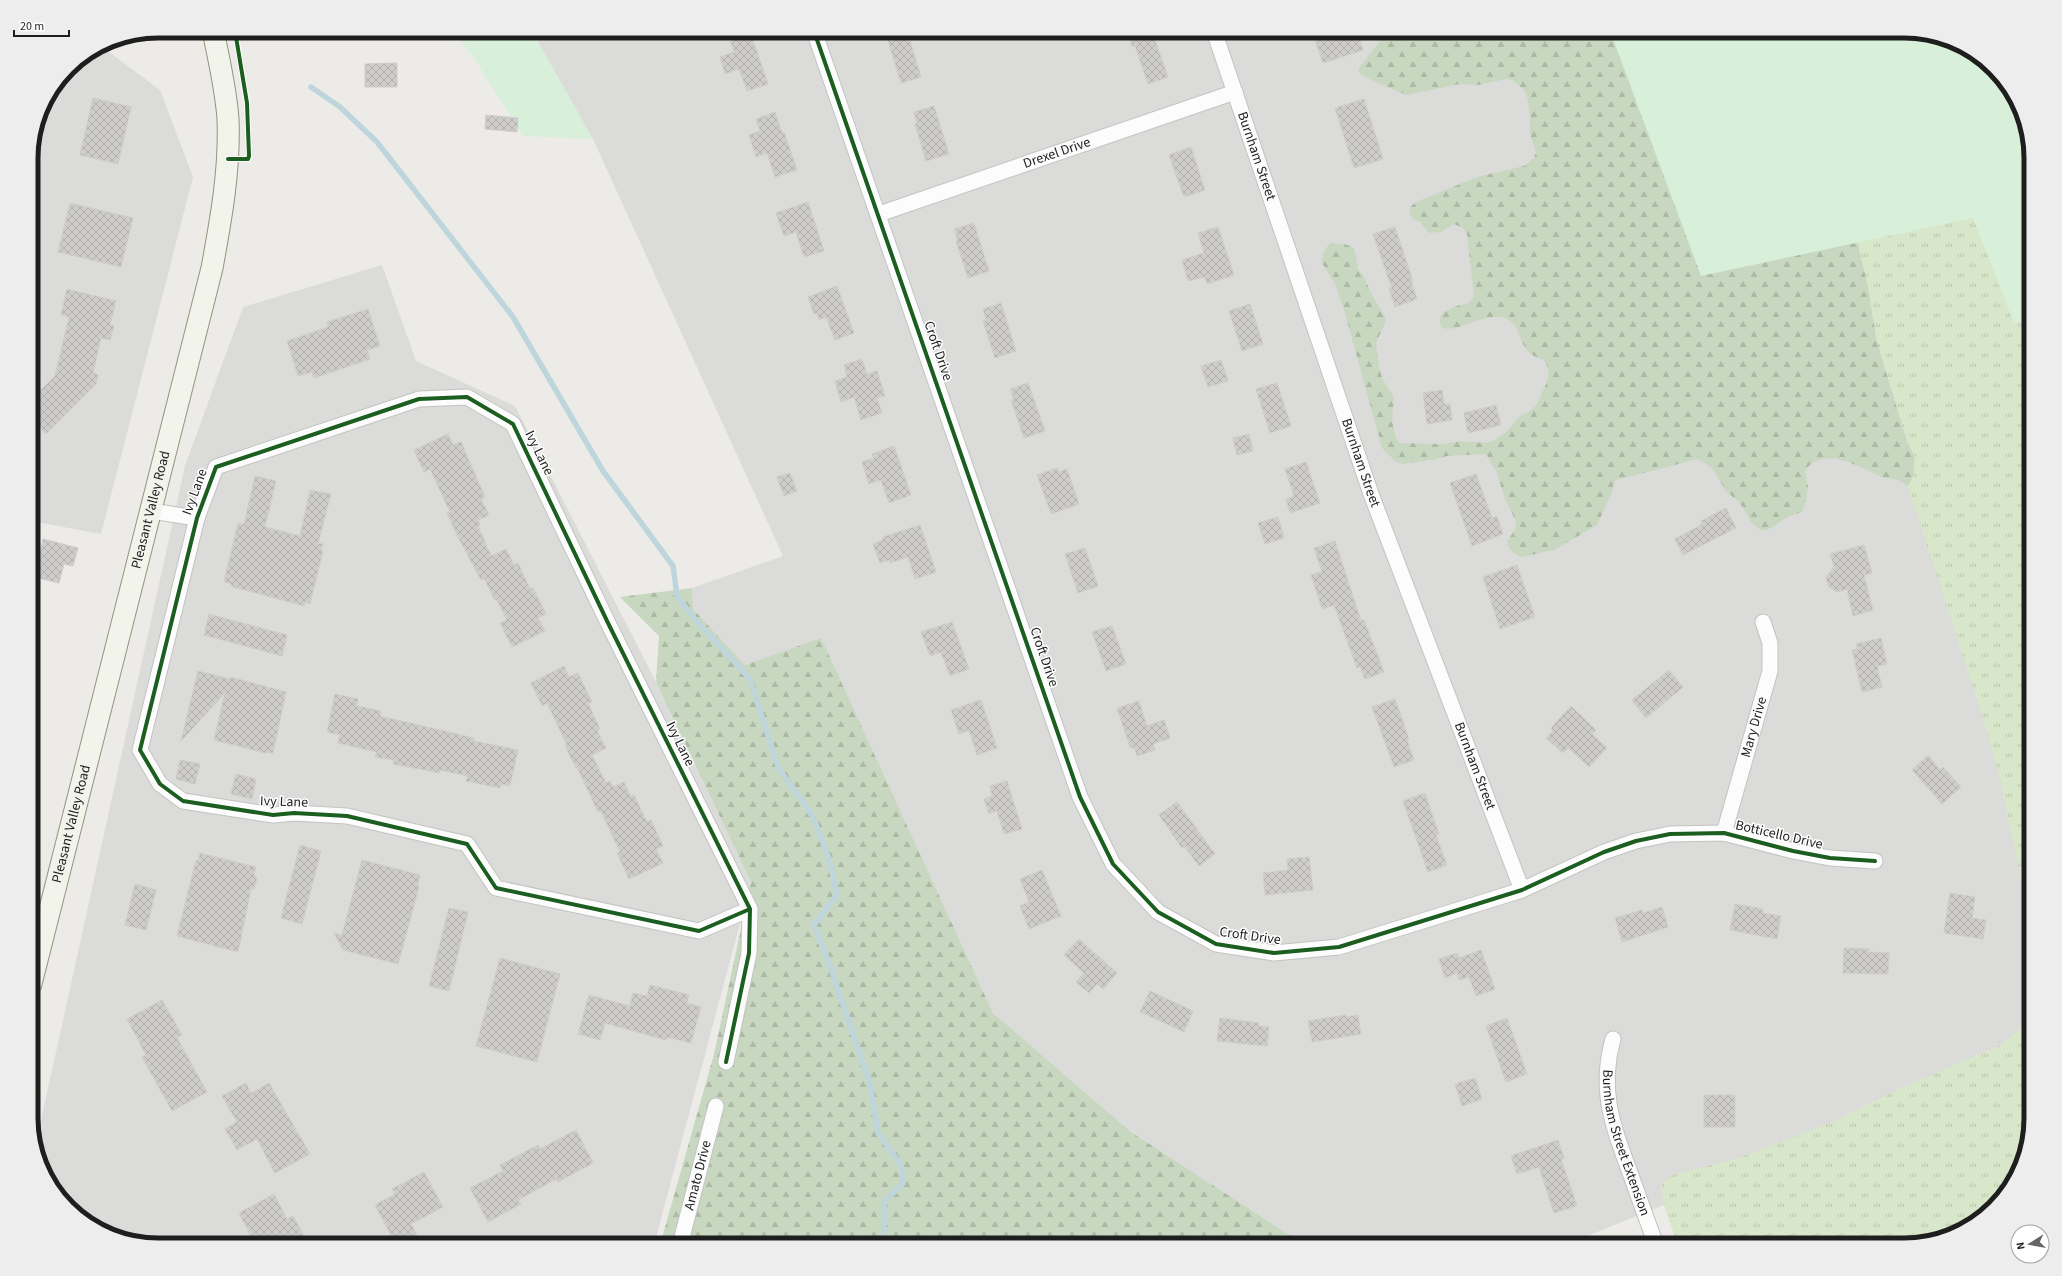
<svg xmlns="http://www.w3.org/2000/svg" width="2062" height="1276" viewBox="0 0 2062 1276" font-family="'Source Sans 3',sans-serif">
<style>
.residential{fill:#dbdbd9}
.grass{fill:url(#grass-tufts)}
.forest{fill:url(#forest-firs)}
.park{fill:#d8efd9}
.lines{fill:none;stroke-linecap:round;stroke-linejoin:round}
.stream{stroke:#bed5dc;stroke-width:5.5}
.building{fill:url(#building-cross-hatch);stroke:#cfcdc9}
.street-casing{stroke:#c3c3c2;stroke-width:17}
.secondary-casing{stroke:#929482;stroke-width:23}
.street{stroke:#fcfcfc;stroke-width:15}
.secondary{stroke:#f2f3eb;stroke-width:21}
.cycleway-casing{stroke:#fff;stroke-width:6}
.cycleway{stroke:#1b5e20;stroke-width:4}
.labels{text-anchor:middle;dominant-baseline:central;stroke-width:3;stroke-linejoin:round;paint-order:stroke}
.street-label{font-size:14px;fill:#1e1e1e;stroke:#fff}
.rim{fill:none;stroke:#1e1e1e;stroke-width:5}
</style>
<defs>
<pattern id="grass-tufts" width="24" height="20" patternUnits="userSpaceOnUse"><rect width="24" height="20" fill="#d8e6ca"/><path d="M3 7l-1-3M5 7V3M7 7l1-3M15 17l-1-3M17 17v-4M19 17l1-3" fill="none" stroke="#b9c5ad"/></pattern>
<pattern id="forest-firs" width="22" height="20" patternUnits="userSpaceOnUse"><rect width="22" height="20" fill="#c8d8c0"/><path d="M5 1l3.5 6h-7zM16 11l3.5 6h-7z" fill="#abb9a5"/></pattern>
<pattern id="building-cross-hatch" width="8" height="8" patternUnits="userSpaceOnUse"><rect width="8" height="8" fill="#cfcdcb"/><path d="M0 0l8 8M0 8l8-8" fill="none" stroke="#b1b0ae"/></pattern>
</defs>
<rect width="100%" height="100%" fill="#ecebe8"/>
<!-- residential -->
<path class="residential" d="M525,31h1091l297,384 118,460v169l-76,43 -390,158h-219l-44,-2 -171,-111 -138,-119 -172,-374 -76,26 -52,-56 -1,-21 91,-32 -190,-417z
M101,46l59,44 33,87 -92,357 -70,-13v-371l10,-41 27,-41z
M382,265l34,96 99,45 141,276 95,200 -97,363h-496l-33,-4 -37,-17 -40,-43 -12,-38 149,-677 58,-159z"/>
<!-- grass -->
<path class="grass" d="M1810,31h94l33,4 37,17 40,43 17,63v769l-31,-148 -17,-61 -75,-232 2,-2 -1,-38 -33,-109 -7,-45z
M2031,1021v97l-7,41 -14,29 -43,40 -63,17h-226l-12,-33 -5,-22 2,-7 9,-8 64,-16 99,-38 57,-29 107,-46z"/>
<!-- forest -->
<path class="forest" d="M1388,31h27l7,6h6l26,-6h84l9,4 10,-4h253l59,261 7,45 30,102c2,6 7,12 8,18 1,8 -1,24 -6,29 -5,-3 -9,-6 -14,-7 -4,-1 -8,-1 -12,-2 -23,-10 -59,-33 -77,-6l3,16 -2,15 -4,10 -13,4 -18,12 -9,3 -11,-9 -11,-19 -14,-12 -14,-23 -14,-9 -82,21 -2,2 -2,10 -15,33 -43,25 -32,7c-6,-1 -14,-8 -15,-15l8,-13 1,-8 -11,-22 -8,-26 -11,-19 -39,2 -15,4 -30,4 -6,-2 -14,-14 -37,-135 -10,-29 -13,-21v-8l8,-12 15,1 9,4 4,21 6,8 8,18 13,22v6l-9,20 3,25 4,12 11,17 -2,24 4,17 4,5 44,1 16,-3 25,2 8,-2 12,-8 16,-18 6,-2 9,-7 11,-24 2,-11 -4,-10c-5,-3 -12,-4 -16,-9 -9,-8 -10,-28 -22,-33 -21,-10 -51,17 -66,8 -6,-17 15,-21 28,-24l5,-7 -7,-62 -4,-6 -9,-4 -13,8 -12,1 -9,-11 -7,-3 -4,-6 2,-7 5,-4 61,-25 47,-11 10,-8 2,-6 -6,-18v-19l-3,-19 -4,-7 -11,-9 -6,-1 -27,6 -19,-1 -54,11 -39,-17 -6,-3 -3,-6z
M692,588l1,21 52,56 76,-27 172,375 138,119 171,111 44,2h-686l54,-191 37,-172 -95,-200 3,-46 -39,-39z"/>
<!-- park -->
<path class="park" d="M454,31h78l61,108 -70,-3 -49,-78z
M1610,31h294l33,4 37,17 40,43 17,63v162l-17,3 -41,-105 -272,58z"/>
<g class="lines">
<!-- stream -->
<path class="stream" d="M311,87l29,20 37,35 136,175 90,154 70,95 4,30 15,20 58,63 28,88 35,50 16,42 8,36 -23,30 16,41 40,118 8,49 23,32 2,18 -19,19v33l4,10"/>
</g>
<!-- building -->
<path class="building" d="M738,31h12l18,53 -21,7 -8,-22 -14,5 -5,-17 14,-5 -6,-18z
M885,31h22l14,46 -20,6z
M1127,31h25l16,46 -20,7 -13,-38h-3z
M1312,31h29l3,9 14,-5 5,15 -40,13z
M397,63v24h-32v-23z
M93,98l38,9 -13,57 -38,-9z
M1364,99l19,60 -29,9 -19,-60z
M934,106l15,48 -23,7 -11,-37 2,-1 -3,-11z
M775,112l7,21 2,-1 13,38 -22,7 -8,-24 -11,4 -7,-22 11,-4 -4,-12z
M486,115l32,3 -1,14 -32,-3z
M1191,147l14,43 -21,7 -15,-42z
M808,202l16,49 -20,6 -8,-25 -12,4 -8,-23z
M70,203l63,15 -12,49 -63,-15z
M974,223l15,48 -21,7 -12,-37h2l-4,-12z
M1218,227l16,48 -27,9 -2,-7 -17,4 -6,-21 22,-7 -6,-20z
M1395,227l18,54h-2l6,18 -22,8 -6,-18h3l-19,-55z
M837,286l17,47 -19,7 -9,-23 -7,3 -2,-7 -3,1 -6,-17z
M67,289l49,12 -6,24 4,1 -4,14 -9,-2 -8,35 5,2 -2,9 -50,50 -15,-16v-18l24,-24 14,-59 -8,-2z
M1001,303l15,48 -21,7 -12,-37 3,-1 -3,-11z
M1250,304l13,40 -21,7 -13,-40z
M368,309l12,37 -13,4 3,9 -56,19 -2,-6 -14,4 -11,-35 41,-14 -1,-5z
M862,359l5,15 10,-3 8,25 -8,2 5,15 -21,7 -7,-23 -13,5 -6,-21 12,-4 -3,-12z
M1221,360l7,21 -20,6 -7,-21z
M1028,383l17,48 -21,7 -13,-38 3,-1 -4,-10z
M1277,383l14,43 -21,7 -14,-44z
M1442,390l2,14h6l2,16 -25,4 -4,-31z
M1496,405l5,20 -33,8 -4,-20z
M448,434l5,11 8,-3 24,55 -4,2 8,16 -11,5 2,5 -2,1 13,30 15,-7 8,16 4,-2 12,26 3,-1 13,26 -8,4 7,13 -33,16 -12,-24 7,-3 -10,-20 -3,-1 -10,-21 -3,2 -24,-45 -10,-22 3,-1 -20,-43 -6,3 -10,-22z
M1249,434l4,17 -16,4 -4,-17z
M894,446l17,49 -22,8 -8,-23 -12,4 -7,-22 12,-4 -2,-4z
M1306,462l14,41 -30,10 -4,-14 8,-3 -9,-27z
M1057,468l2,4 8,-3 12,35 -28,10 -14,-39z
M790,473l7,18 -13,5 -7,-19z
M1476,474l16,44 5,-2 6,18 -31,12 -22,-63z
M255,476l21,5 -11,46 35,9 10,-46 21,4 -13,49 5,1 -2,6 2,1 -13,53 -5,-2 -1,4 -29,-8 -42,-11 -3,-4 -6,-1 14,-59 6,1z
M1726,508l10,20 -53,27 -8,-16 28,-15 -2,-3z
M1278,517l6,21 -19,6 -7,-21z
M920,525l16,47 -21,7 -7,-22 -18,6v-3l-10,3 -7,-19 10,-4v-3z
M43,539l35,9 -5,18 -9,-2 -5,19 -25,-6z
M1335,541l26,80 3,-1 20,52 -19,7 -5,-12 -3,1 -23,-63 -12,4 -11,-34 11,-3 -8,-24z
M1864,545l8,28 -8,2 9,35 -20,6 -6,-27 -10,3 -8,-5 -3,-9 8,-12 -4,-12z
M1085,548l13,38 -20,7 -13,-39z
M1517,565l18,52 -35,12 -17,-52z
M209,614l78,21 -5,21 -78,-21z
M952,622l17,47 -19,7 -9,-24 -11,4 -9,-24z
M1112,626l14,38 -20,7 -14,-39z
M1881,638l6,26 -10,2 5,21 -20,5 -10,-42 6,-1 -2,-5z
M564,666l5,11 9,-4 14,29 -4,1 12,26 -3,2 9,17 -14,7 14,28 4,-2 3,6 11,-5 7,15 3,-2 13,27 4,-2 12,26 -7,3 7,14 -34,16 -12,-26 3,-1 -19,-41 -3,1 -21,-45 -1,1 -11,-22 2,-1 -20,-42 -5,3 -11,-23z
M1669,670l14,17 -37,31 -14,-18z
M198,671l32,8 1,-2 55,15 -13,61 -6,-1 -2,1 -51,-13 11,-47 -44,48z
M335,694l23,5 -1,7 24,5 -1,5 94,22v3l44,9 -8,36 -9,-2 -1,4 -34,-7 2,-5 -28,-6v3l-47,-9 1,-4 -19,-3 2,-5 -39,-9 2,-8 -13,-3z
M1395,699l14,40 -2,1 7,20 -20,7 -22,-60z
M981,700l16,48 -20,7 -8,-25 -10,4 -8,-24z
M1139,701l8,25 17,-6 6,18 -17,6 2,6 -18,6 -2,-7 -5,-2 -13,-39z
M1571,706l25,24 -4,4 15,14 -18,19 -21,-19 -5,5 -17,-15 7,-7 -2,-3z
M1928,755l12,15 3,-3 18,20 -19,17 -30,-34z
M180,760l20,4 -5,20 -19,-5z
M236,774l20,5 -4,20 -21,-5z
M1007,781l15,48 -18,5 -7,-23 -8,3 -5,-15 8,-3 -2,-10z
M1425,793l14,41 -3,1 11,30 -19,7 -25,-71z
M1177,802l38,52 -16,12 -15,-20 -2,2 -23,-33z
M300,845l21,6 -19,73 -21,-6z
M200,853l56,14 -2,7 3,5 -3,10h-3l-13,63 -61,-16 19,-76 2,1z
M1309,857l4,33 -48,5 -2,-22 25,-3 -1,-11z
M362,860l58,15 -2,9 1,3 -21,77 -55,-14 -9,-17 8,2z
M1042,870l19,46 -32,13 -9,-23 9,-4 -9,-23z
M135,884l21,6 -10,40 -21,-5z
M1950,893l25,4 -3,21 14,2 -3,19 -39,-6z
M1735,904l28,5 -1,4 19,3 -4,23 -47,-9z
M1662,907l6,20 -46,15 -7,-24 27,-8 1,3z
M449,908l19,4 -19,79 -20,-5z
M1079,939l38,34 -14,16 -6,-5 -8,9 -13,-11 8,-9 -20,-18z
M1844,948l25,1v3l20,1 -1,21 -45,-1z
M1481,950l14,39 -19,7 -7,-19 -10,3 -2,-7 -12,5 -6,-19 18,-6 2,5z
M500,958l60,16 -23,88 -61,-16z
M650,985l39,10 -2,8 14,4 -10,36 -24,-6 -1,3 -61,-17 -5,17 -22,-6 11,-39 41,11 3,-13 14,3z
M1150,991l43,20 -9,21 -44,-20z
M162,1000l20,35 -5,3 30,54 -35,19 -30,-54 4,-2 -19,-36z
M1346,1015l1,2 11,-2 3,19 -49,8 -4,-21z
M1220,1018l39,5 -1,3 11,1 -2,19 -50,-5z
M1507,1018l20,56 -21,8 -20,-56z
M1475,1078l7,21 -20,7 -7,-22z
M246,1083l5,10 18,-10 41,71 -35,19 -18,-34 -20,11 -12,-21 12,-7 -15,-26z
M1704,1095h31v32h-31z
M576,1130l17,33 -35,19 -2,-3 -38,21 3,4 -33,18 -18,-34 33,-17 -3,-6 38,-20 2,4z
M1558,1140l6,18 -3,1 16,47 -23,7 -15,-46 -22,7 -6,-18z
M424,1172l19,35 -32,17 11,21h-49l18,-10 -16,-30 20,-11 -3,-5z
M274,1194l13,25 6,-3 16,29h-47l-5,-9 -5,2 -13,-25z"/>
<g class="lines">
<defs>
<g id="street">
<path d="M814,31l266,766 33,67 45,48 58,32 58,9 65,-6 183,-57 82,-38 32,-11 34,-7 54,-1 69,18 37,7 45,3"/>
<path id="s1" d="M1214,31l157,463 151,396"/>
<path id="s2" d="M879,214l356,-122"/>
<path d="M151,511l46,7"/>
<path id="s3" d="M1724,833l46,-162v-28l-7,-21"/>
<path id="s4" d="M1613,1039c-14,50 -1,85 16,131 9,25 18,50 27,75"/>
<path d="M726,1062l23,-109 1,-44 -142,-286 -95,-199 -46,-27 -48,2 -203,68 -19,51 -57,232 20,34 23,17 90,14 21,-2 53,3 120,28 29,44 203,43 51,-22"/>
<path id="s5" d="M680,1245l36,-139"/>
</g>
<g id="secondary">
<path id="s6" d="M31,984l181,-716c9,-49 18,-98 16,-149 -2,-29 -9,-60 -15,-88"/>
</g>
</defs>
<!-- street casing -->
<use href="#street" class="street-casing"/>
<!-- secondary casing -->
<use href="#secondary" class="secondary-casing"/>
<!-- street -->
<use href="#street" class="street"/>
<!-- secondary -->
<use href="#secondary" class="secondary"/>
<defs>
<path id="cycleway" d="M814,31l266,766 33,67 45,48 58,32 58,9 65,-6 183,-57 82,-38 32,-11 34,-7 54,-1 69,18 37,7 45,3
M228,159h20l1,-3 -2,-53 -12,-72
M726,1062l23,-109 1,-44 -142,-286 -95,-199 -46,-27 -48,2 -203,68 -19,51 -57,232 20,34 23,17 90,14 21,-2 53,3 120,28 29,44 203,43 51,-22"/>
</defs>
<!-- cycleway casing -->
<use href="#cycleway" class="cycleway-casing"/>
<!-- cycleway -->
<use href="#cycleway" class="cycleway"/>
</g>
<g class="labels">
<!-- street labels -->
<g class="street-label">
<text stroke="none"><textPath href="#s2" startOffset="188">Drexel Drive</textPath></text>
<text stroke="none"><textPath href="#s1" startOffset="132">Burnham Street</textPath></text>
<text transform="translate(938 351) rotate(71)">Croft Drive</text>
<text transform="translate(539 453) rotate(64)">Ivy Lane</text>
<text stroke="none"><textPath href="#s1" startOffset="456">Burnham Street</textPath></text>
<text transform="translate(195 492) rotate(-70)">Ivy Lane</text>
<text stroke="none"><textPath href="#s6" startOffset="489">Pleasant Valley Road</textPath></text>
<text transform="translate(1044 657) rotate(71)">Croft Drive</text>
<text stroke="none"><textPath href="#s3" startOffset="110">Mary Drive</textPath></text>
<text transform="translate(680 744) rotate(64)">Ivy Lane</text>
<text stroke="none"><textPath href="#s1" startOffset="780">Burnham Street</textPath></text>
<text transform="translate(284 802) rotate(2)">Ivy Lane</text>
<text stroke="none"><textPath href="#s6" startOffset="165">Pleasant Valley Road</textPath></text>
<text transform="translate(1779 835) rotate(13)">Botticello Drive</text>
<text transform="translate(1250 936) rotate(8)">Croft Drive</text>
<text stroke="none"><textPath href="#s4" startOffset="107">Burnham Street Extension</textPath></text>
<text stroke="none"><textPath href="#s5" startOffset="72">Amato Drive</textPath></text>
</g>
</g>
<!-- crop -->
<path d="M0 0H2062V1276H0ZM158 38H1904A120 120 0 0 1 2024 158V1118A120 120 0 0 1 1904 1238H158A120 120 0 0 1 38 1118V158A120 120 0 0 1 158 38Z" fill="#ededed" fill-rule="evenodd"/>
<path class="rim" d="M158 38H1904A120 120 0 0 1 2024 158V1118A120 120 0 0 1 1904 1238H158A120 120 0 0 1 38 1118V158A120 120 0 0 1 158 38Z"/>
<!-- north arrow -->
<g transform="translate(2030 1244) rotate(259)"><circle r="19" fill="#ffffff" stroke="#a5a5a5"/>
<path d="M0-3L7 15L0 10L-7 15Z" fill="#666665"/>
<text y="-6" font-size="11" font-weight="bold" text-anchor="middle" fill="#1e1e1e">N</text>
</g>
<!-- scale -->
<path d="M14 30v6h55v-6" fill="none" stroke="#1e1e1e" stroke-width="2"/>
<text x="20" y="30" font-size="12" fill="#1e1e1e" stroke="#ffffff" stroke-width="3" paint-order="stroke">20 m</text>
</svg>
